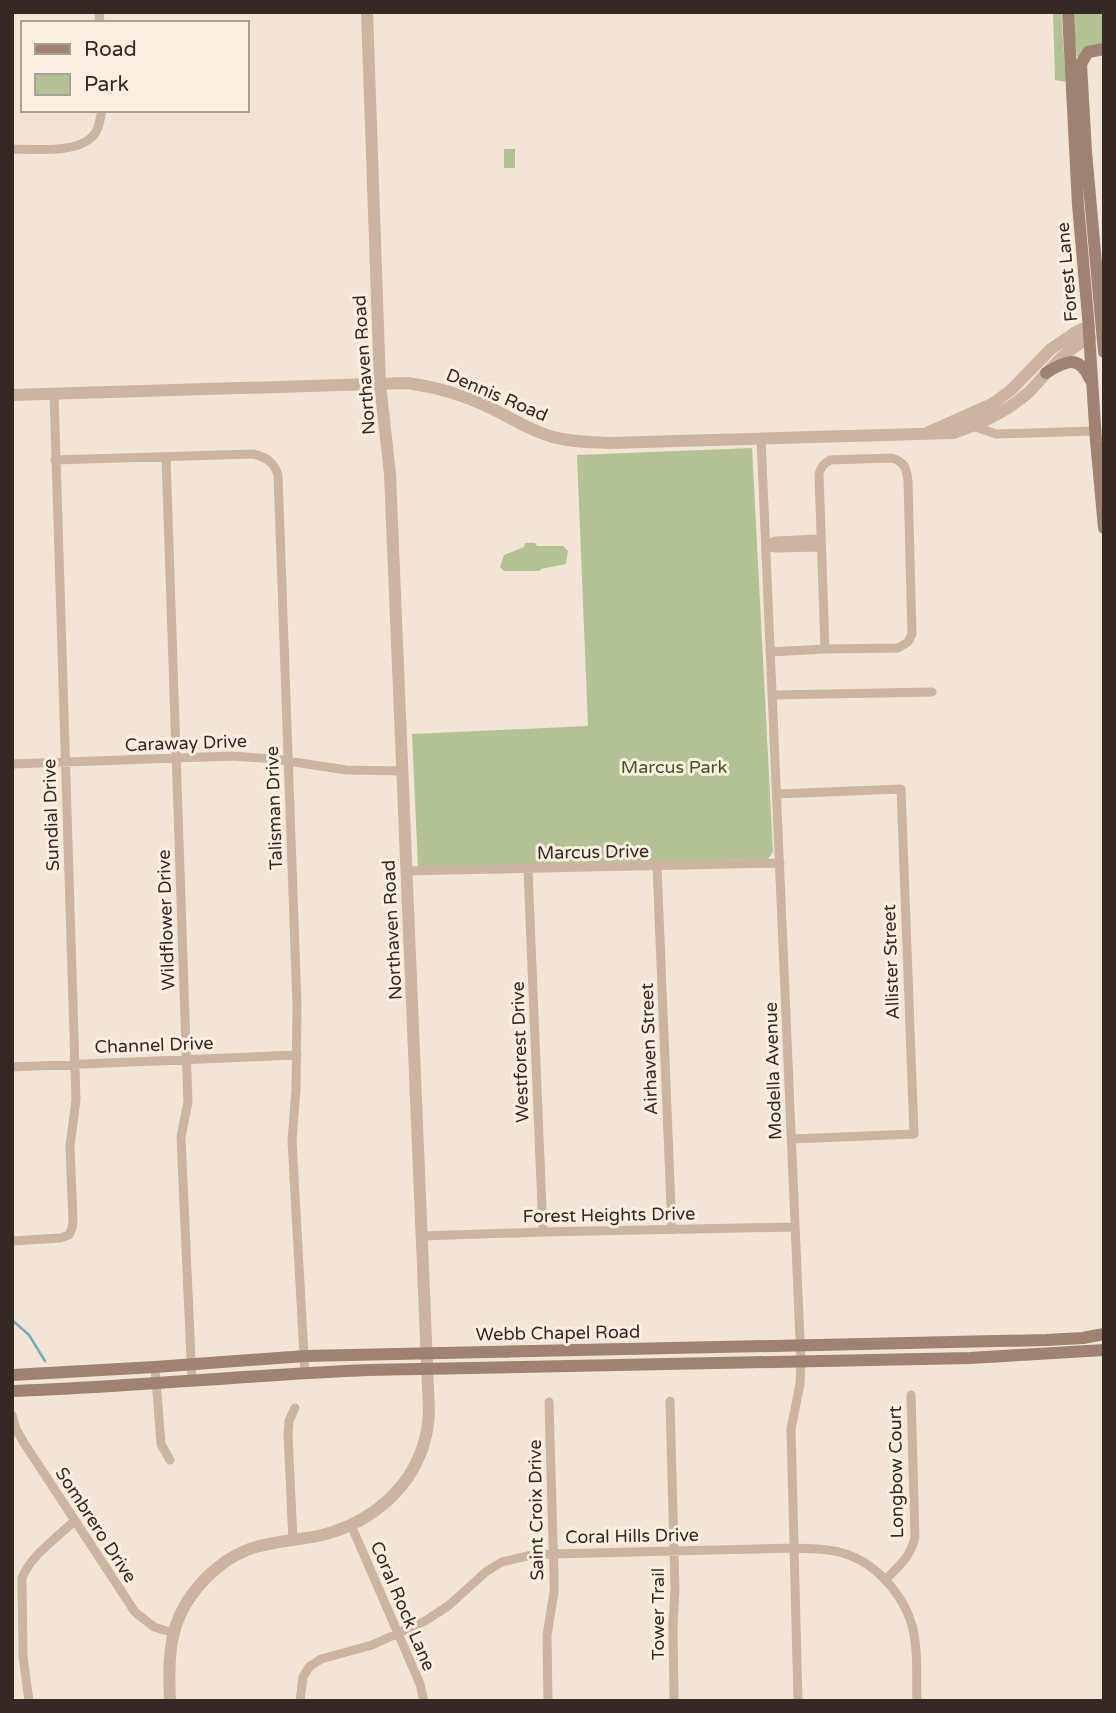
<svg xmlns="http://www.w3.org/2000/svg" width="1116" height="1713" viewBox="0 0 1116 1713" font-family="'Varela Round',sans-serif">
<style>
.green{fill:#b3c294}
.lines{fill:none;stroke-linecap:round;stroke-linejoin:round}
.stream{stroke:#71afb2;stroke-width:2.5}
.minor{stroke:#cbb4a0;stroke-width:9}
.tertiary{stroke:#cbb4a0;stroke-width:12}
.secondary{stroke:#9f8272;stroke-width:12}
.labels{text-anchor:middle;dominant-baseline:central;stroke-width:6;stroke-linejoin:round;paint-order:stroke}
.street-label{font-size:18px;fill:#342924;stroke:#faefe1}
.park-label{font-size:18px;fill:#435526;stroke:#faefe1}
</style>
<rect width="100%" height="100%" fill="#f3e5d5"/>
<!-- green -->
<path class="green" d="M1053,12h8l5,70 -11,-2z
M1072,12h32v32l-27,13z
M504,149h11v19h-11z
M752,448l21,404 -5,7 -350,8 -6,-133 176,-8 -11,-271z
M525,543h10l2,3h26l5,5 -2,13 -25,5 -1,2h-36l-4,-4 4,-12 20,-8z"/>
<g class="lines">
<!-- stream -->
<path class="stream" d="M12,1320l17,15 16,26"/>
<!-- minor -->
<path class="minor" d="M99,12l1,11
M12,149c23,0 64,5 81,-13 6,-6 7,-17 9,-26
M973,426l23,8 99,-3
M761,438l40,924 -1,22 -9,45 7,272
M166,457l20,591 2,54 -7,35 11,244
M55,460l198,-6c13,3 21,8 25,21l19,530 -1,85 -4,51 13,232
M766,546l9,-5 46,-2
M766,546l10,2 45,-1
M771,652l54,-3 73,-1 10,-6 4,-8 -4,-152c-1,-13 -3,-20 -16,-24l-62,2c-7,4 -9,7 -11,14l6,175
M773,695l159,-3
M12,764l220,-8 43,3 71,11 56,1
M777,794l124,-5 13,345 -122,5
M657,867l15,363
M528,870l15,362
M407,871l373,-8
M12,1067l285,-12
M423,1236l120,-4 252,-5
M12,1241l48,-3 9,-3 3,-7 1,-7 -3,-75 6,-46 -22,-706
M155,1367l6,77 9,16
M670,1401l5,189 -2,35 1,76
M12,1415l4,14 8,14 111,169 19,15 20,6
M351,1525l69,159 4,17
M293,1541l-5,-107 1,-13 6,-13
M885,1580c14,-14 25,-22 30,-43l-4,-142
M29,1701l-6,-45 -1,-78c9,-23 35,-40 52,-57
M300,1701l3,-24 6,-10 12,-8 51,-14 53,-24 23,-15 39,-35 15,-9 29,-7 22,-1 241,-6c17,1 33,0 49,5 37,11 68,50 72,88 3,19 1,40 2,60
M548,1701l-1,-66 7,-43v-16l-5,-174"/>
<!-- tertiary -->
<path class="tertiary" d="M12,395l395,-12c30,4 57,12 84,25 19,9 37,22 59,28 19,6 40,6 59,7l344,-10c27,-9 54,-21 76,-41 19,-20 35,-42 61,-54
M929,432l63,-28 18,-13 41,-42 25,-17 13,-6
M170,1701c-2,-51 -1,-86 37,-124 11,-11 25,-21 40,-27 25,-10 53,-9 79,-16 47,-13 87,-47 99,-95 3,-9 3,-18 4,-27l-39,-938 -10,-90 -13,-372"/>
<!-- secondary -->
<path class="secondary" d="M1068,12l10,193 10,112 8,124 8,87
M1104,49l-16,3 -7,12 5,88 18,200
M1046,373c19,-12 33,-19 44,6
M12,1375l143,-8 150,-11 741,-16 37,-2 21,-4
M12,1391c119,-4 237,-16 356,-21l602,-12 134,-8"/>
</g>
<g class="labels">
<!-- street labels -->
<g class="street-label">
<text transform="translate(1067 272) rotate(-95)">Forest Lane</text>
<text transform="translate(364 365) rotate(-94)">Northaven Road</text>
<text transform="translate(497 395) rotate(23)">Dennis Road</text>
<text transform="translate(186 743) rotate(-2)">Caraway Drive</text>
<text transform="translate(274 808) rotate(-92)">Talisman Drive</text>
<text transform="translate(51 815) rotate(-92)">Sundial Drive</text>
<text transform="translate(593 852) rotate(-1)">Marcus Drive</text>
<text transform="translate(166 920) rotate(-92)">Wildflower Drive</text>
<text transform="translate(392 930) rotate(-93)">Northaven Road</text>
<text transform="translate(891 962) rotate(-92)">Allister Street</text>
<text transform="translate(154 1045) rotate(-2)">Channel Drive</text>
<text transform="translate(649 1049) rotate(-92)">Airhaven Street</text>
<text transform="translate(520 1052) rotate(-92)">Westforest Drive</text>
<text transform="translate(773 1071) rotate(-92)">Modella Avenue</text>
<text transform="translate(609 1215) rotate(-1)">Forest Heights Drive</text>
<text transform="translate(558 1333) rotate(-1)">Webb Chapel Road</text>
<text transform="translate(896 1472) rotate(-91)">Longbow Court</text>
<text transform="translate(536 1510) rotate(-91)">Saint Croix Drive</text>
<text transform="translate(96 1525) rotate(57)">Sombrero Drive</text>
<text transform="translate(632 1536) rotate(-1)">Coral Hills Drive</text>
<text transform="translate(403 1606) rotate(67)">Coral Rock Lane</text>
<text transform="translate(658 1614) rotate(-90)">Tower Trail</text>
</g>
<!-- park labels -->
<g class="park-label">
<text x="674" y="767">Marcus Park</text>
</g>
</g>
<!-- border -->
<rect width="1116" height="1713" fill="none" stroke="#342924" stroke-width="28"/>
<!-- legend -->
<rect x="21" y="21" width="228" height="91" fill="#faefe1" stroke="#aba095" stroke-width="2"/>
<rect x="35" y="44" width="35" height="10" fill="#9f8272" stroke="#aba095" stroke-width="2"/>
<text x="84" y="56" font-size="21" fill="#342924">Road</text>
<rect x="35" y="74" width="35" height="21" fill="#b3c294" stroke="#aba095" stroke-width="2"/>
<text x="84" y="91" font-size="21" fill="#342924">Park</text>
</svg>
